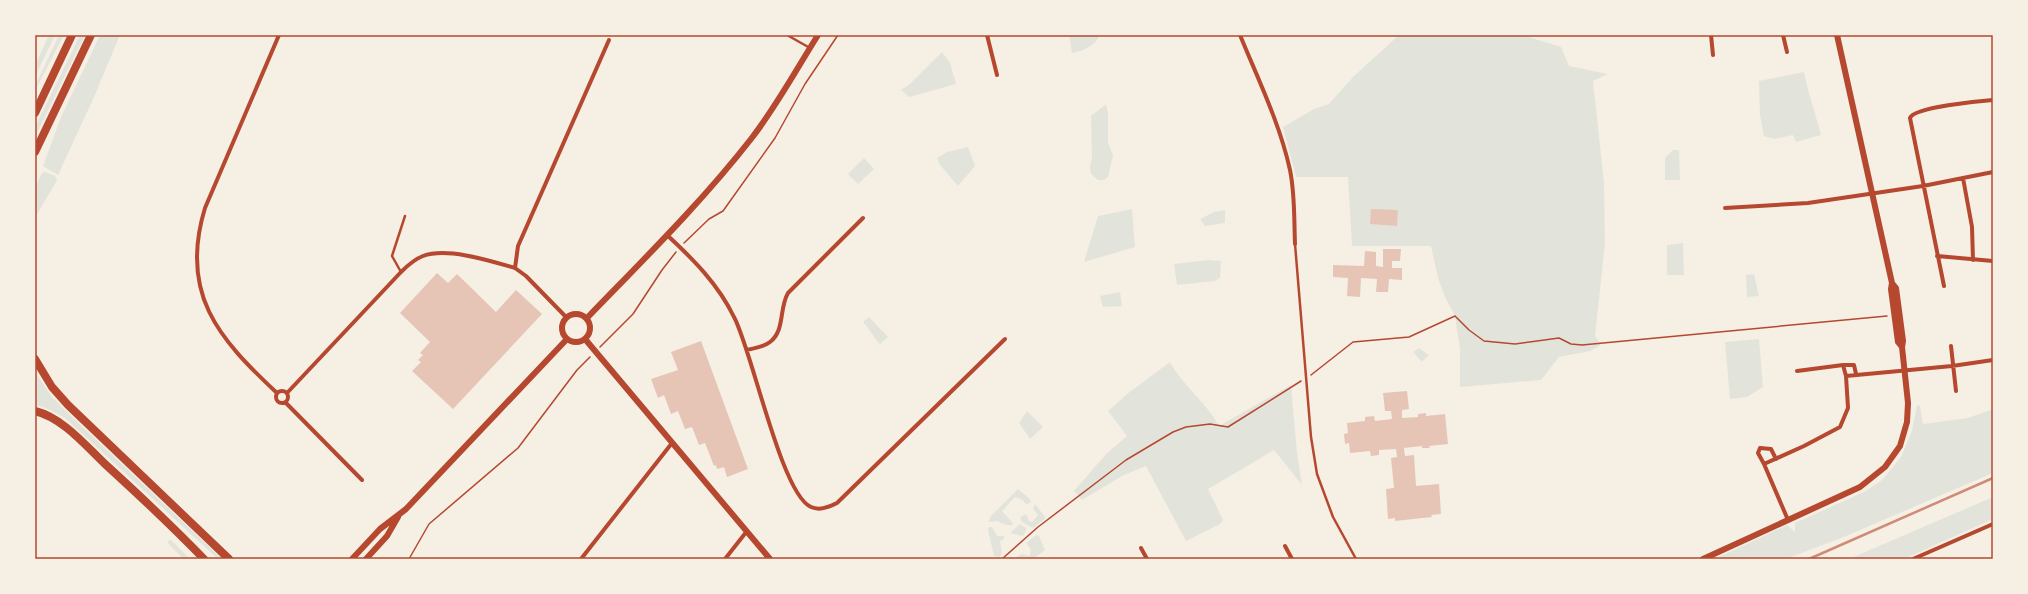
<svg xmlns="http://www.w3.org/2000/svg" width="2028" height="594" viewBox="0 0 2028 594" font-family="'Libre Baskerville',serif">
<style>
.green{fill:#e2e4dc}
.building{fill:#e6c5b7}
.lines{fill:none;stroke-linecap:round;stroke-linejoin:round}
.path{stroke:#b5482f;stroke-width:1.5}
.service{stroke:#b5482f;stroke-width:2.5}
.minor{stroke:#b5482f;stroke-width:4}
.tertiary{stroke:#b5482f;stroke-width:6}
.primary{stroke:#b5482f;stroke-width:8}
.rail{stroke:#cf8b77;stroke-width:2.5}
.neatline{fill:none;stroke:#b5482f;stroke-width:1.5}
</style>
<rect width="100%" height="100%" fill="#f6efe4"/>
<!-- green -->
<path class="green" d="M49,35h6l-20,42v-12z
M59,35h5l-29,56v-5z
M80,35h5l-50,102v-10z
M100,35h20l-26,62 -36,78 -15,-9 18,-49z
M1069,35h31c-5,11 -17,16 -28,18z
M1399,35h123l39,12 8,19 39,8 -15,7 11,102 1,61 -10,92 6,9 -11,6 -31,6 -18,23 -81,7v-38l-5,-33 -10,-19 -7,-19 -7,-32h-79l-4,-69h-52l-13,-50 31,-18 15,-5 25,-28z
M942,52l8,11 6,21 -47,13 -8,-7 9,-6z
M1804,72c4,22 12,42 17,63l-25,7 -3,-7 -19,4 -10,-3 -4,-21 -1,-34z
M1106,104l2,9v30l5,12 -5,22 -4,3h-6l-7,-6 -1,-8 2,-9 -1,-41z
M968,147l7,19 -17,20 -18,-21 -3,-7 10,-6z
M1673,150h6l1,30h-15v-22z
M864,158l10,11 -16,15 -10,-10z
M45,172l10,4 2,4 -22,38v-31l7,-14z
M1132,209l3,38 -51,15 14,-46z
M1225,210v13l-20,3 -5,-7 14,-7z
M1683,243l1,32h-17v-30z
M1209,260l12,1 -1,17 -5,3 -38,4 -3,-21z
M1754,274l5,22 -12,1 -1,-22z
M1120,292l2,14 -19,1 -3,-11z
M869,317l19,20 -8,7c-7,-7 -10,-15 -17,-22z
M1759,339l4,48 -16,10 -17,2 -5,-57z
M1419,348l10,7 -7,7 -9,-10z
M1170,362c13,24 36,40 49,64l72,-41 6,68 5,32 -28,-35 -66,39 15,31 -3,4 -34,17 -40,-75 -24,10 -40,24 -8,-9 33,-38 20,-17 -19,-25 19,-17z
M35,372l17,25 16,16 154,146h-4l-153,-141 -19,-10 -11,-3z
M1917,405l3,1 3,18 45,-6 25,-9v64l-147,63 -60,23h-71l72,-34 8,7v-9l71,-32 16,-11 19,-23 11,-26z
M1027,411l16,16 -13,12 -11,-16z
M1018,489l12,10 1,3 -5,3 -3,-5 -8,-3 -13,14 11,12 -1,2h-6l-9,-4 -9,1 3,-6z
M1993,497v22l-89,40h-55z
M1035,504l11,14 -13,10 -11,-6 -2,-5 6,-3 3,7 3,1 6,-7 -5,-6z
M1020,524l7,5 -4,7 -13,-3z
M989,527h3l5,9h7v3l-4,2 2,13 -3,3 -5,-1 -6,-26z
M1036,535l3,1 6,14 -12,9h-19l7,-5 8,2c4,-7 0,-8 -3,-13z
M171,540l19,19h-7l-15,-16v-2z"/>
<!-- building -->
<path class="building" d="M1371,209l27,1 -1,16 -27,-2z
M1383,249h18l-1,12h-8v7h10v12l-13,-1 -1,13h-12l1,-13 -16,-1 -1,19 -13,-1 1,-18 -15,-1v-12l31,1 1,-15 11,1v14l7,1z
M437,273l11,10 9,-9 39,38 20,-22 26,24 -89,95 -41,-38 9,-9 -3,-2 5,-5 -3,-2 10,-11 -30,-29z
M701,341l47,128 -21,8 -3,-10 -7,2 -1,-4 -2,1 -9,-23 -6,2 -7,-18 -7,2 -7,-18 -7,3 -7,-19 -6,3 -7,-19 27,-9 -7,-18z
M1407,391l2,18 -7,1v8l16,-1v-3l8,-1v3l19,-2 3,30 -19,2 1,2h-8v-2l-18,2 1,8 9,-1 2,31 23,-2 2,30 -10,1 1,2 -37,4v-3l-7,1 -2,-30 8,-1 -3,-30 6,-1 -1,-8 -17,1v5l-8,1 -1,-5 -20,2 -1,-10 -4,1 -1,-10 4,-1 -1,-10 18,-2v-4l9,-1 1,5 17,-2 -1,-8h-6l-2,-18z"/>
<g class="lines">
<!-- path -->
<path class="path" d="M684,243l25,-24 14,-8 52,-73 30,-54 33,-49
M600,347l33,-33 29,-44 14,-18
M1311,375l42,-33 56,-5 46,-21 14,14 15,11 31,3 44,-6 12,6 11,1 305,-29
M409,559l20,-35 89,-76 59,-78 13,-13
M1002,559l36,-32 88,-67 47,-28 13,-5 24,-3 18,3 73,-46"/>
<!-- service -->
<path class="service" d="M787,35l23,13
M1295,244l16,193 6,37 16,43 23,42
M401,272l-9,-16 13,-40"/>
<!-- minor -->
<path class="minor" d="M987,35l10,40
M1240,35c18,44 40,89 50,135 5,24 4,49 5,74
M1711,35l2,20
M1783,35l4,17
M1963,178l9,49 1,33
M1725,208l83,-5 115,-17 70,-14
M667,235c26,24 51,49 67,82 18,33 47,177 77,190 9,4 17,0 26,-4l168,-164
M1937,256l56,5
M1944,286l-34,-168c4,-11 70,-17 83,-18
M566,317l-40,-41 -11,-8 3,-22 91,-206
M1951,346l5,45
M747,350c7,-2 17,-3 23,-8 15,-11 9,-34 18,-49l75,-75
M1797,371l46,-6
M1856,374l-2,-9h-11l3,11 106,-10 41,-6
M276 397a6 6 0 1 1 12 0a6 6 0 1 1-12 0Z
M277,393c-59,-55 -98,-100 -72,-185l74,-173
M287,393l114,-121c6,-6 14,-13 22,-16 24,-9 68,5 92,12
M285,402l77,78
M1764,464l-6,-11 2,-5 11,1 5,10
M1788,520l-24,-56 40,-18 36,-19 8,-19 -2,-32
M1285,546l7,13
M1141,548l6,11
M581,559l91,-116
M725,559l22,-28
M1913,559l80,-35"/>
<!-- tertiary -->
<path class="tertiary" d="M1892,283l-1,6 7,53 4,5
M562 328a14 14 0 1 1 28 0a14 14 0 1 1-28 0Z
M587,318c56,-58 114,-115 164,-179 25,-32 45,-69 67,-104
M585,339l185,220
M352,559l28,-30 26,-20 161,-170
M366,559l21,-23 11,-19
M1703,559l157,-72 25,-20 15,-21 7,-24 1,-19 -6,-56 1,-6 -7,-53 -4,-5 -55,-248"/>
<!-- primary -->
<path class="primary" d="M35,113l37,-78
M35,152l56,-117
M35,359l17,28 16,18 161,154
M35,411c28,7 50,34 70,53 34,31 67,62 99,95"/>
<!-- rail -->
<path class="rail" d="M1809,559l184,-81"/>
</g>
<!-- border -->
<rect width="2028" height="594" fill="none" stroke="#f6efe4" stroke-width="72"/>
<rect x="36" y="36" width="1956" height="522" class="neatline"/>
</svg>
